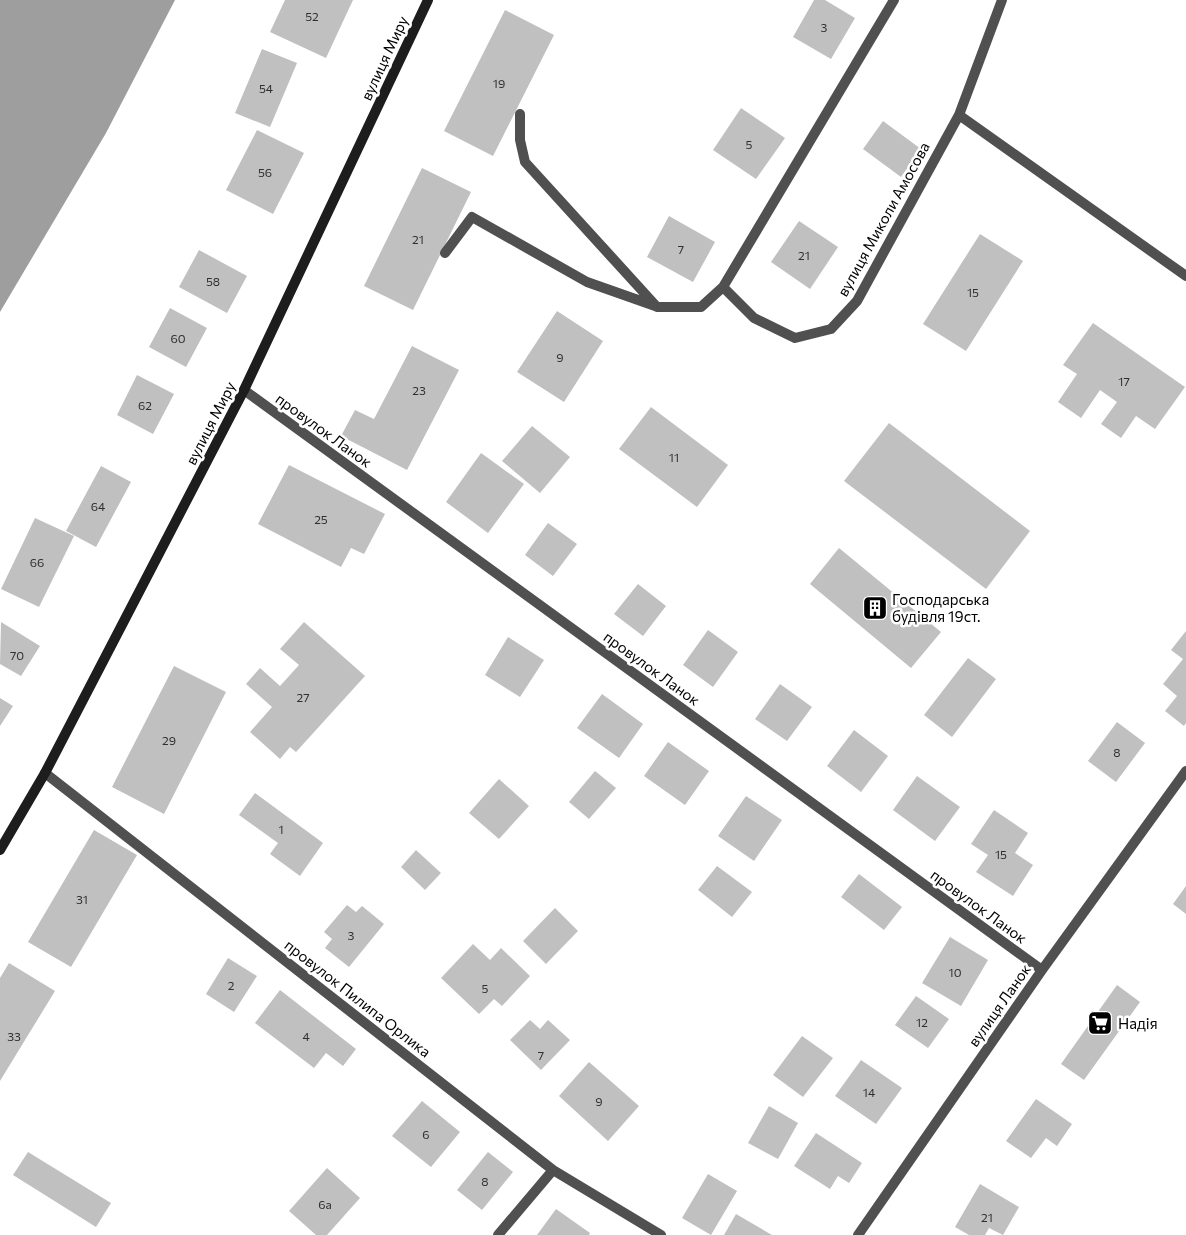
<svg xmlns="http://www.w3.org/2000/svg" width="1186" height="1235" viewBox="0 0 1186 1235" font-family="Commissioner,sans-serif">
<style>
.water{fill:#9e9e9e}
.building{fill:#c0c0c0}
.lines{fill:none;stroke-linecap:round;stroke-linejoin:round}
.street{stroke:#505050;stroke-width:10}
.secondary{stroke:#1d1d1d;stroke-width:10}
.labels{text-anchor:middle;dominant-baseline:central;stroke-width:5;stroke-linejoin:round;paint-order:stroke}
.number-label{font-size:12px;fill:#303030}
.street-label{font-size:15px;fill:#000;stroke:#fff}
.poi-label{font-size:15px;fill:#000;stroke:#fff;text-anchor:start}
</style>
<rect width="100%" height="100%" fill="#fff"/>
<!-- water -->
<path class="water" d="M0,0h175l-69,133 -106,179z"/>
<!-- building -->
<path class="building" d="M285,0h68l-27,58 -56,-26z
M814,0h11l30,18 -24,41 -38,-22z
M505,10l49,25 -61,121 -49,-25z
M262,49l35,14 -27,64 -35,-14z
M741,108l44,30 -29,41 -43,-29z
M883,121l38,28 -20,28 -38,-28z
M257,130l47,23 -31,61 -47,-24z
M422,168l49,24 -58,118 -49,-24z
M669,216l46,26 -22,40 -46,-25z
M799,221l39,26 -28,42 -39,-27z
M980,234l43,27 -57,90 -43,-27z
M199,250l48,26 -20,37 -48,-26z
M170,308l37,20 -21,39 -37,-20z
M557,311l46,30 -39,61 -47,-30z
M1093,323l92,64 -30,42 -19,-13 -15,22 -20,-14 16,-22 -17,-12 -19,28 -23,-16 19,-28 -14,-9z
M412,346l47,24 -52,100 -66,-34 14,-26 19,9z
M137,375l37,19 -21,40 -36,-19z
M651,407l77,58 -31,42 -78,-58z
M889,423l141,108 -44,58 -142,-108z
M532,426l38,31 -30,36 -38,-32z
M481,453l43,31 -36,49 -42,-31z
M289,465l96,49 -21,40 -13,-6 -10,19 -83,-43z
M101,466l30,16 -35,65 -30,-16z
M35,518l39,18 -35,71 -38,-18z
M548,523l29,21 -24,32 -28,-21z
M839,548l102,84 -30,36 -101,-84z
M638,584l28,22 -23,30 -29,-22z
M1,622l39,24 -19,30 -21,-12z
M304,622l61,54 -69,76 -6,-5 -10,12 -30,-27 22,-25 -26,-23 14,-16 20,18 19,-21 -19,-16z
M708,630l30,22 -25,35 -30,-22z
M1186,631v92l-2,3 -19,-15 12,-15 -14,-12 20,-25 -12,-9z
M508,637l36,23 -24,37 -35,-22z
M968,658l28,21 -44,58 -28,-22z
M174,666l52,26 -62,122 -52,-27z
M780,684l32,23 -25,34 -32,-22z
M602,694l41,30 -24,34 -42,-30z
M0,698l13,8 -13,20z
M1117,722l28,21 -29,39 -28,-21z
M854,730l34,26 -27,36 -34,-26z
M668,742l41,29 -24,34 -41,-29z
M595,771l21,17 -27,31 -20,-17z
M917,776l43,31 -25,34 -42,-31z
M499,779l30,27 -30,33 -30,-26z
M255,793l68,50 -23,33 -30,-22 8,-11 -39,-28z
M746,796l36,24 -28,41 -36,-25z
M994,810l34,23 -13,20 18,12 -20,31 -37,-24 12,-17 -17,-11z
M94,830l43,25 -66,112 -43,-25z
M416,850l25,23 -16,17 -24,-23z
M717,866l35,26 -20,25 -34,-27z
M859,874l43,33 -18,23 -43,-33z
M1186,886v28l-13,-10z
M347,905l9,7 6,-6 22,18 -35,43 -24,-19 7,-9 -8,-7z
M555,908l23,23 -32,33 -23,-23z
M950,937l38,23 -27,46 -39,-23z
M473,944l17,16 11,-12 29,28 -28,30 -8,-7 -15,15 -38,-36z
M228,958l29,18 -23,36 -28,-18z
M9,963l46,28 -55,90v-103z
M1117,985l23,17 -56,78 -23,-16z
M280,990l76,59 -13,17 -17,-13 -12,15 -59,-45z
M916,996l33,23 -21,29 -33,-23z
M530,1020l10,9 8,-9 22,20 -29,30 -31,-30z
M802,1036l31,22 -30,39 -30,-22z
M861,1060l41,28 -26,36 -41,-28z
M589,1062l50,44 -31,35 -49,-45z
M1036,1099l36,25 -15,22 -11,-8 -15,20 -25,-17z
M422,1101l38,31 -29,35 -39,-31z
M769,1106l29,17 -20,36 -30,-16z
M816,1133l46,30 -13,20 -11,-7 -8,13 -36,-23z
M28,1152l83,51 -15,24 -83,-52z
M488,1152l25,20 -31,38 -25,-20z
M327,1168l33,30 -33,37h-11l-27,-24z
M708,1174l29,17 -26,44 -29,-17z
M980,1184l39,23 -16,28 -14,-7 -4,7h-16l-14,-8z
M556,1209l34,24 -1,2h-52z
M736,1214l36,21h-48z"/>
<g class="lines">
<!-- street -->
<path class="street" d="M894,0l-171,287 31,31 41,20 36,-9 26,-28 102,-186 227,161
M520,114v26l5,22 132,145
M959,115l43,-115
M445,253l27,-36 115,65 71,25h43l22,-20
M244,390l798,580
M45,773l508,397 108,65
M498,1235l55,-65
M858,1235l184,-265 144,-199"/>
<!-- secondary -->
<path class="secondary" d="M0,850l45,-77 199,-383 184,-390"/>
</g>
<!-- icons -->
<defs>
<symbol id="building-square" viewBox="-11 -11 22 22"><rect x="-9" y="-9" width="18" height="18" rx="4" fill="#000" stroke="#fff"/><path d="M-4-6H4V6H1V3H-1V6H-4ZM-2.5-4.3h1.7v1.8h-1.7ZM.8-4.3h1.7v1.8H.8ZM-2.5-1h1.7V.8h-1.7ZM.8-1h1.7V.8H.8Z" fill="#fff"/></symbol>
<symbol id="supermarket-square" viewBox="-11 -11 22 22"><rect x="-9" y="-9" width="18" height="18" rx="4" fill="#000" stroke="#fff"/><path d="M-6-5.5h2.5l.6 2H6L4.5 2H-2.5L-4.4-4H-6ZM-1.5 3.2a1.3 1.3 0 1 0 .1 0ZM3 3.2a1.3 1.3 0 1 0 .1 0Z" fill="#fff"/></symbol>
</defs>
<g fill-rule="evenodd">
<use href="#building-square" x="861" y="594" width="28" height="28"/>
<use href="#supermarket-square" x="1086" y="1009" width="28" height="28"/>
</g>
<g class="labels">
<!-- number labels -->
<g class="number-label">
<text x="312" y="16">52</text>
<text x="824" y="27">3</text>
<text x="499" y="83">19</text>
<text x="266" y="88">54</text>
<text x="749" y="144">5</text>
<text x="265" y="172">56</text>
<text x="418" y="239">21</text>
<text x="681" y="249">7</text>
<text x="804" y="255">21</text>
<text x="213" y="281">58</text>
<text x="973" y="292">15</text>
<text x="178" y="338">60</text>
<text x="560" y="357">9</text>
<text x="1124" y="381">17</text>
<text x="419" y="390">23</text>
<text x="145" y="405">62</text>
<text x="674" y="457">11</text>
<text x="98" y="506">64</text>
<text x="321" y="519">25</text>
<text x="37" y="562">66</text>
<text x="17" y="655">70</text>
<text x="303" y="697">27</text>
<text x="169" y="740">29</text>
<text x="1117" y="752">8</text>
<text x="281" y="829">1</text>
<text x="1001" y="854">15</text>
<text x="82" y="899">31</text>
<text x="351" y="935">3</text>
<text x="955" y="972">10</text>
<text x="231" y="985">2</text>
<text x="485" y="988">5</text>
<text x="922" y="1022">12</text>
<text x="14" y="1036">33</text>
<text x="306" y="1036">4</text>
<text x="541" y="1055">7</text>
<text x="869" y="1092">14</text>
<text x="599" y="1101">9</text>
<text x="426" y="1134">6</text>
<text x="485" y="1181">8</text>
<text x="325" y="1204">6а</text>
<text x="987" y="1217">21</text>
</g>
<!-- street labels -->
<g class="street-label">
<text transform="translate(384 58) rotate(-65)">вулиця Миру</text>
<text transform="translate(883 219) rotate(-61)">вулиця Миколи Амосова</text>
<text transform="translate(210 423) rotate(-63)">вулиця Миру</text>
<text transform="translate(324 430) rotate(36)">провулок Ланок</text>
<text transform="translate(652 668) rotate(36)">провулок Ланок</text>
<text transform="translate(979 906) rotate(36)">провулок Ланок</text>
<text transform="translate(358 998) rotate(38)">провулок Пилипа Орлика</text>
<text transform="translate(999 1005) rotate(-55)">вулиця Ланок</text>
</g>
<!-- poi labels -->
<g class="poi-label">
<text x="892" y="599">Господарська<tspan x="892" dy="17">будівля 19ст.</tspan></text>
<text x="1118" y="1023">Надія</text>
</g>
</g>
</svg>
